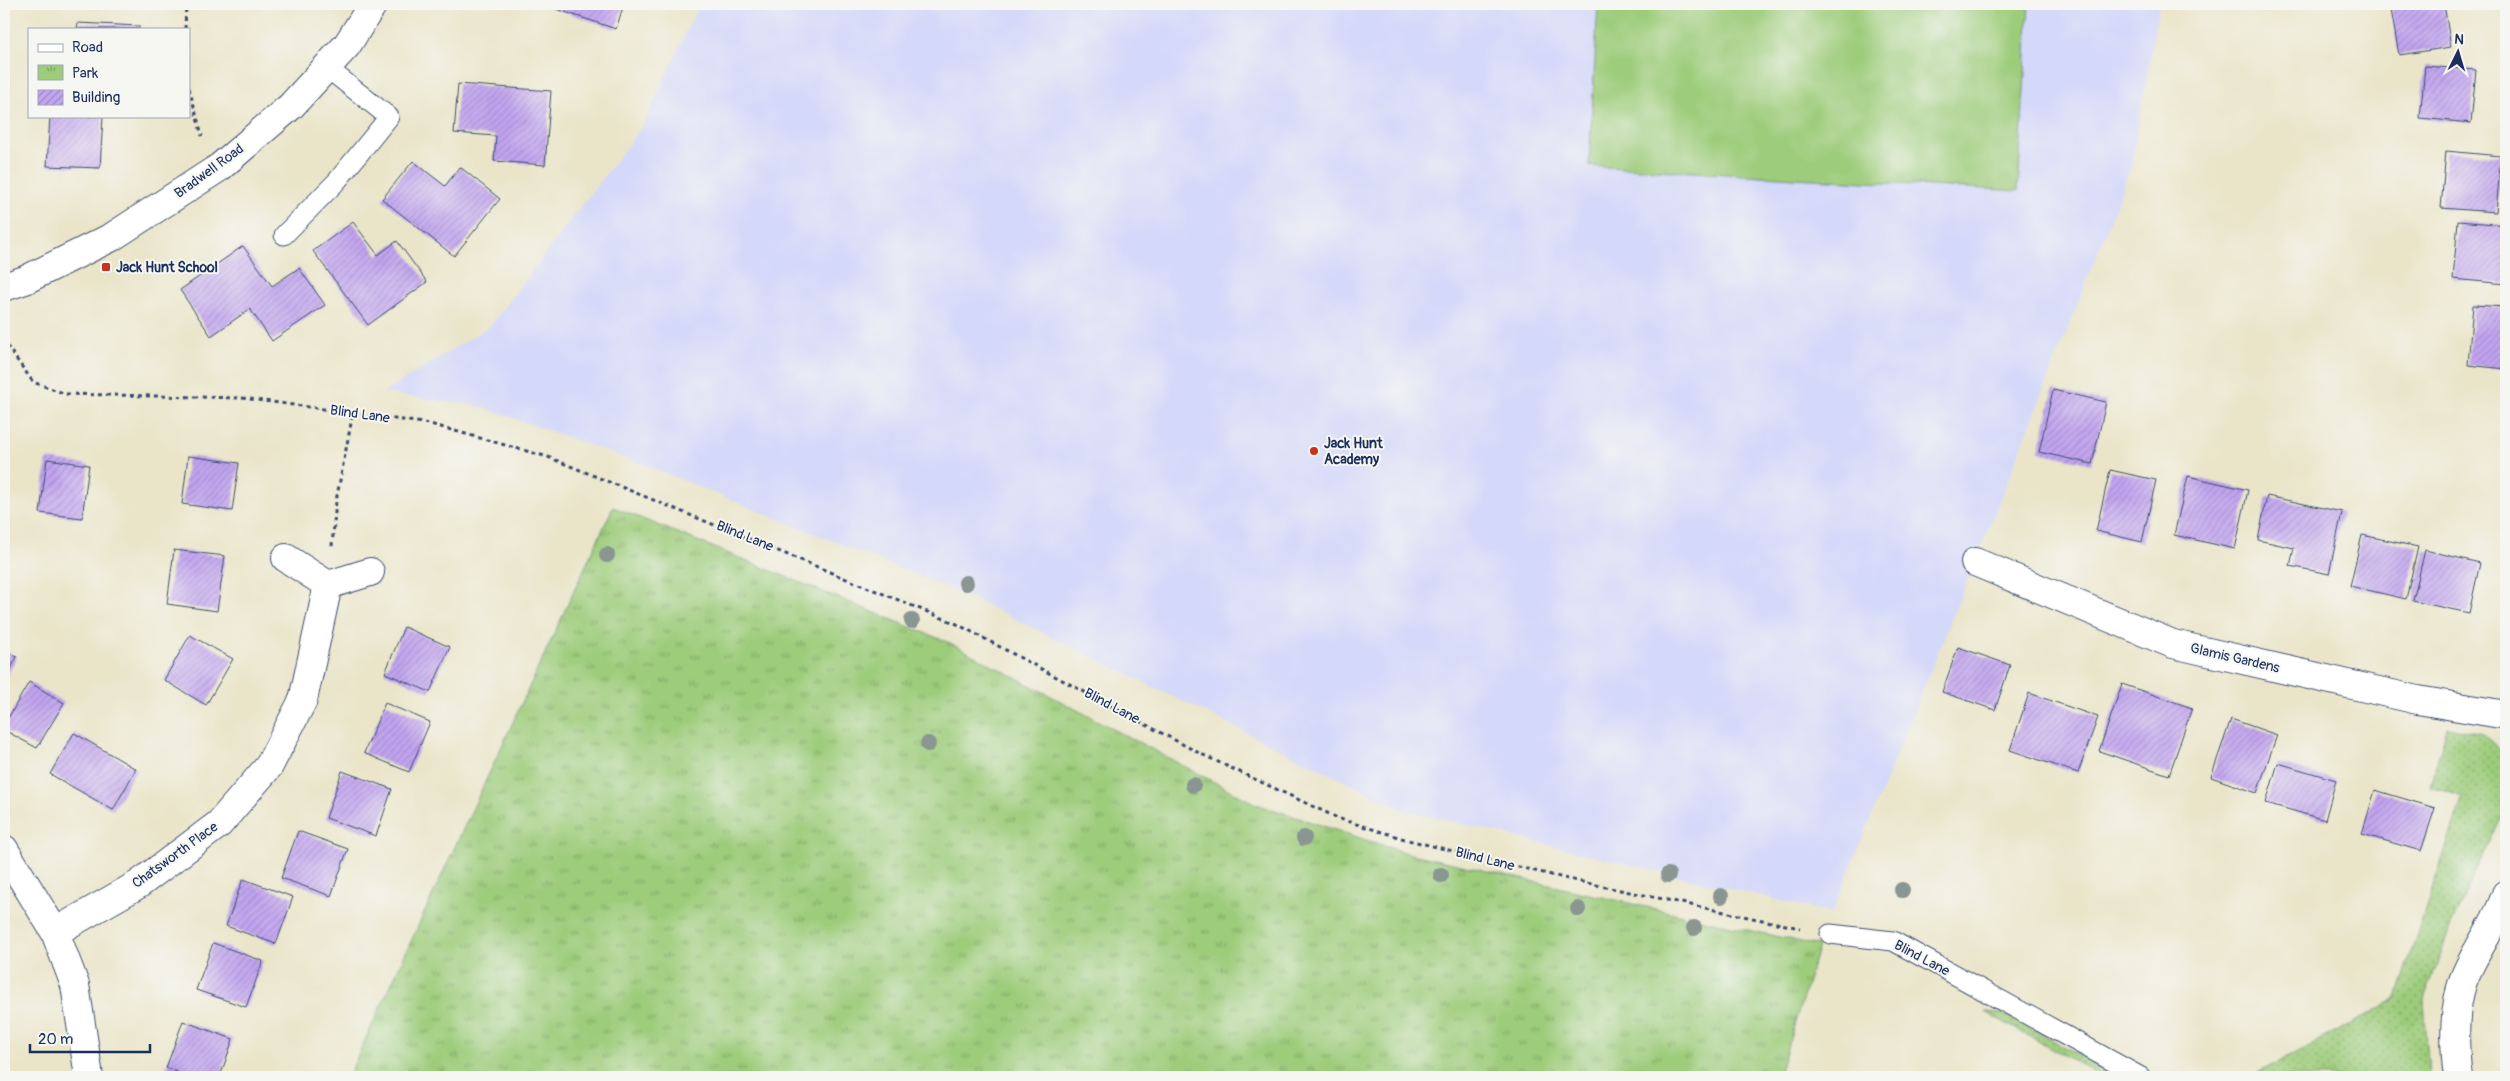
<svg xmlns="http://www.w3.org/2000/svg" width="2510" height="1081" viewBox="0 0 2510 1081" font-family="Pangolin,sans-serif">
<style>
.built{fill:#d4d8f9}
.grass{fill:url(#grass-dots);stroke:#5c7e6c}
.park{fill:url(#park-tufts);stroke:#5c7e6c}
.pitch{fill:#9dcc7a;stroke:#5c7e6c}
.building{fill:url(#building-hatch)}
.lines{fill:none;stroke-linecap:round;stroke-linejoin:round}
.service-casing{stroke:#3a4a6e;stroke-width:21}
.minor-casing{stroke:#3a4a6e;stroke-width:30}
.tertiary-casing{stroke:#3a4a6e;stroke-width:30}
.path{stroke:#3a4a6e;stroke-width:3;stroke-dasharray:4 4;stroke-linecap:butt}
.service{stroke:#fff;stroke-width:19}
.minor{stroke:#fff;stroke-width:28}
.tertiary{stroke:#fff;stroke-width:28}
.tree{fill:#8a9692}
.poi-dot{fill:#c8321e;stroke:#f6f6f2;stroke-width:2}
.labels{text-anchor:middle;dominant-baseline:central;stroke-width:4;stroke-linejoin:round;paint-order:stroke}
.street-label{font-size:14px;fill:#1b2f5e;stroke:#f6f6f2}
.poi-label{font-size:14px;font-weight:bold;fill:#1b2f5e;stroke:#f6f6f2;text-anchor:start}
</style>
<defs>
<pattern id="grass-dots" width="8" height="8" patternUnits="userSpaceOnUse" patternTransform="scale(1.25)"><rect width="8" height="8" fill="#9dcc7a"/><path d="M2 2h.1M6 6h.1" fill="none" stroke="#7fa667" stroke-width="1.8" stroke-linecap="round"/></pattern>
<pattern id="park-tufts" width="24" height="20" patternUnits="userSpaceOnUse" patternTransform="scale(1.25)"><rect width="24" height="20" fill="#9dcc7a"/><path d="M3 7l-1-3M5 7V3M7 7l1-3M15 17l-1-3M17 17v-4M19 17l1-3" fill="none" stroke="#7fa667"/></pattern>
<pattern id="building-hatch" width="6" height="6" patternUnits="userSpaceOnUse" patternTransform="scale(1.25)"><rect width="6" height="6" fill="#c2a5f0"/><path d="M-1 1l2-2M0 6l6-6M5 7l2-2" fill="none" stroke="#9d87c6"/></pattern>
</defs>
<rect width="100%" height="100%" fill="#f6f6f2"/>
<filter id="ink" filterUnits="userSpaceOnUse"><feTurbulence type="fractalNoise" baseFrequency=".02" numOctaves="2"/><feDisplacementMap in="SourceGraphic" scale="10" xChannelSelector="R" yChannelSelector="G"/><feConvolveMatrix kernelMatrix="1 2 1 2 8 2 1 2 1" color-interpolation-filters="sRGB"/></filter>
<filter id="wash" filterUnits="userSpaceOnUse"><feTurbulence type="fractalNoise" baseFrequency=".0096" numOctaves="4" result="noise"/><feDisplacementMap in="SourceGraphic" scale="20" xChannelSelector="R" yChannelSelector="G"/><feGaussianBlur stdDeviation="1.12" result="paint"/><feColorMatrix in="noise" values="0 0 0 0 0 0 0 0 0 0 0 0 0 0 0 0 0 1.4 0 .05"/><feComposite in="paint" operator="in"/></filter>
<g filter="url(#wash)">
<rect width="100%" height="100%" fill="#eae5c9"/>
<!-- built -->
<path class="built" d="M699,4h1460l-28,163 -106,271 -193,475 -428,-103 -436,-214 -323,-131 -166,-59 -96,-13 107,-67 154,-202z"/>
<!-- grass -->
<path class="grass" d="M2447,727l36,7 23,22 -1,54 -52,110 -29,79 5,78h-179l145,-77 68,-203 -33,-11z
M1985,1012l17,1 119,64h-17z"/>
<!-- park -->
<path class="park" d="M613,507l337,136 306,161 147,48 416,94 -41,131h-1430z"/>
<!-- pitch -->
<path class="pitch" d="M1598,4h431l-11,187 -429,-25z"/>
<g id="blocks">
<!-- building -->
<path class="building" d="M541,4h83l-8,25z
M2390,4h54l7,43 -52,8z
M78,23l61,3v3h-62z
M2425,66l51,4 -5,53 -51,-5z
M458,84l93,7 -6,74 -51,-4 2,-25 -42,-3z
M50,116h53l-3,52 -53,-2z
M2446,151l55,5 -5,56 -55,-4z
M413,161l32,25 15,-19 40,32 -46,57 -72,-57z
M2458,221l48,4v59l-53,-5z
M353,222l25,33 19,-14 30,41 -59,43 -55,-74z
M243,246l29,40 27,-18 26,37 -53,36 -22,-32 -39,27 -31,-46z
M2473,305l33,2v62l-38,-4z
M2053,390l53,12 -14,62 -53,-12z
M188,456l51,7 -7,48 -50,-7z
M47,459l42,6 -7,53 -42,-5z
M2110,470l46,10 -14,62 -46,-11z
M2188,476l60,14 -13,59 -61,-14z
M2267,496l75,16 -13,62 -39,-8 4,-18 -36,-8z
M2362,535l56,12 -12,52 -56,-13z
M174,550l51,6 -8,55 -50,-7z
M2425,550l55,13 -11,50 -56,-12z
M404,627l46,20 -20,45 -45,-19z
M190,635l43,24 -27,46 -42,-25z
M1958,647l52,18 -15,45 -53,-18z
M4,650l13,7 -13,24z
M29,682l35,21 -27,45 -33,-18v-5z
M2122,684l70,24 -23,67 -70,-24z
M2029,693l69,24 -20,56 -68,-23z
M385,703l45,19 -21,50 -45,-19z
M2231,719l46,16 -20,58 -46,-16z
M74,733l62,36 -23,41 -63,-36z
M2278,763l58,17 -11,40 -59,-17z
M342,771l50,18 -16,47 -50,-18z
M2375,790l60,18 -14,43 -59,-17z
M298,831l50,18 -17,47 -50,-18z
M243,879l50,18 -17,47 -50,-18z
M213,943l50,18 -17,46 -50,-17z
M183,1021l50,18 -13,38h-29l-25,-9z"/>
</g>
</g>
<g filter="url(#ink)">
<use href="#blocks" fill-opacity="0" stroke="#3a4a6e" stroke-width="1"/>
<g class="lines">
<defs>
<path id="service" d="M284,235l53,-54 52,-64 -63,-50
M1830,934l63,7 248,136"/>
<path id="minor" d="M4,287l21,-7 87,-43 108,-70 71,-61 56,-61 26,-41
M286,558l42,27 42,-13
M1975,562l198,82 245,56 88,15
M4,849l51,83 20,53 14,92
M55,932l84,-48 80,-60 50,-58 34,-66 25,-115"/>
<path id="tertiary" d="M2458,1077c-4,-31 -5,-66 5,-96 11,-30 33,-56 43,-87"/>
</defs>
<!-- service casing -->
<use href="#service" class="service-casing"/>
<!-- minor casing -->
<use href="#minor" class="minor-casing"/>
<!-- tertiary casing -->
<use href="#tertiary" class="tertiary-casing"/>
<!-- path -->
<path class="path" d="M185,29l1,-25
M189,88l13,48
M4,338l3,8 26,36 33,12 176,4 111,15 77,11 118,33 409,167 242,129 141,66 68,21 160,39 232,49
M332,546l4,-45 17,-88"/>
<!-- service -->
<use href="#service" class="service"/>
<!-- minor -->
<use href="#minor" class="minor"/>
<!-- tertiary -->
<use href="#tertiary" class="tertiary"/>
</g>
<!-- trees -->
<g class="tree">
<circle cx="607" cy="555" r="8"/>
<circle cx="966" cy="583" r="8"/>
<circle cx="912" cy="621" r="8"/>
<circle cx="928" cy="744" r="8"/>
<circle cx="1193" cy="785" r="8"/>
<circle cx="1304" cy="838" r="8"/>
<circle cx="1441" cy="875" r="8"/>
<circle cx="1668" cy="875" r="8"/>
<circle cx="1902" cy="890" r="8"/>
<circle cx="1721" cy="896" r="8"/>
<circle cx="1578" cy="909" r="8"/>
<circle cx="1694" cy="928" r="8"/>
</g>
</g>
<!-- markers -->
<g class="poi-dot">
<rect x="101" y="262" width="10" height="10" rx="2.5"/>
<circle cx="1314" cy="451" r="5"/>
</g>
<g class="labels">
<!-- street labels -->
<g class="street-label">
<text transform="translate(209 171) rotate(-36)">Bradwell Road</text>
<text transform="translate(360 414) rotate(8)">Blind Lane</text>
<text transform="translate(745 536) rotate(22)">Blind Lane</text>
<text transform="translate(2235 658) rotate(13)">Glamis Gardens</text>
<text transform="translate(1112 706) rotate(28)">Blind Lane</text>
<text transform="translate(175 855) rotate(-36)">Chatsworth Place</text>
<text transform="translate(1485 859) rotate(14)">Blind Lane</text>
<text transform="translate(1922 958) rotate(28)">Blind Lane</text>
</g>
<!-- poi labels -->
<g class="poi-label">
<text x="116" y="267">Jack Hunt School</text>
<text x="1324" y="443">Jack Hunt<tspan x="1324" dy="16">Academy</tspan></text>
</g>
</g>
<!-- margin -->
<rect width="2510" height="1081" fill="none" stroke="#f6f6f2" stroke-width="20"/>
<!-- legend -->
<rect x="28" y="28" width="162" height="90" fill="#f6f6f2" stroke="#9ea6b7"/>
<rect x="38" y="44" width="25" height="8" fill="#ffffff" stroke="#9ea6b7"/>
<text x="72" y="52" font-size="15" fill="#1b2f5e">Road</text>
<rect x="38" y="65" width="25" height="15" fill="url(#park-tufts)" stroke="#9ea6b7"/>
<text x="72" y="78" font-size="15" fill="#1b2f5e">Park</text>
<rect x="38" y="90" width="25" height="15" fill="url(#building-hatch)" stroke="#9ea6b7"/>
<text x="72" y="102" font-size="15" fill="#1b2f5e">Building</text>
<!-- north arrow -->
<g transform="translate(2458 52) rotate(5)" stroke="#f6f6f2" stroke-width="4" paint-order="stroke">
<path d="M0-4L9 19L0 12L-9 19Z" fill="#1b2f5e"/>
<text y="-8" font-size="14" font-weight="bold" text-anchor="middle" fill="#1b2f5e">N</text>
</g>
<!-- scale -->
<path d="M30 1044v8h120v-8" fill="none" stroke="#1b2f5e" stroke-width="2.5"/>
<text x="38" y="1044" font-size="15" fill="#1b2f5e" stroke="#f6f6f2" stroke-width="4" paint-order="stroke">20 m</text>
</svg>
